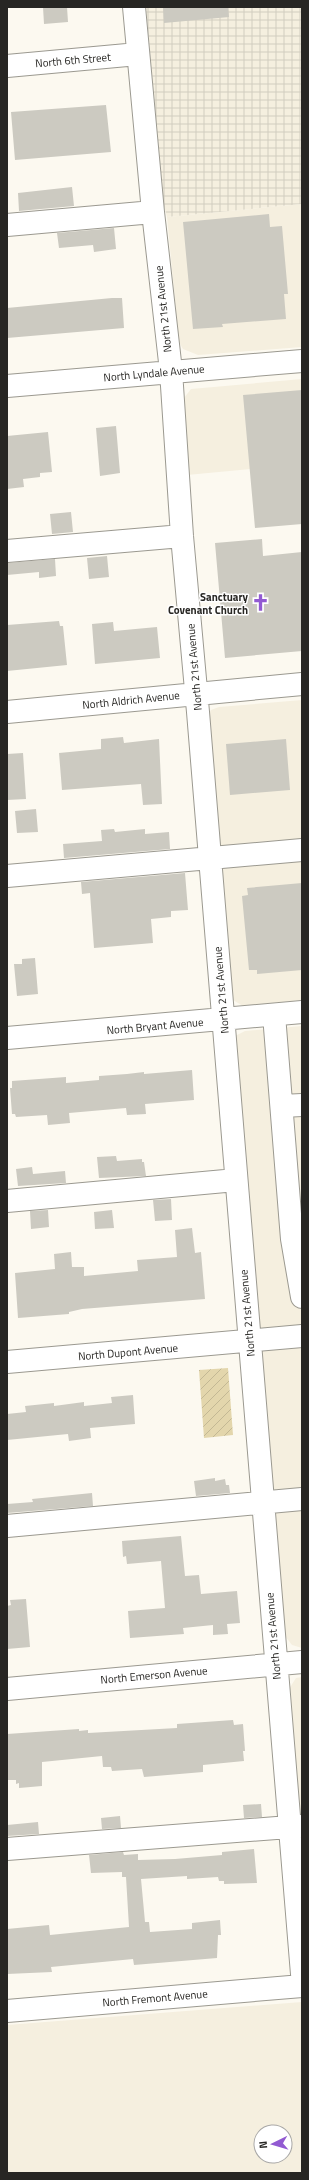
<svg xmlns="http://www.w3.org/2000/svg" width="309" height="2180" viewBox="0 0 309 2180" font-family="'Titillium Web',sans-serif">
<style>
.built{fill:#f5efdf;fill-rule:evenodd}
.industrial{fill:url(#industrial-grid)}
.garden{fill:url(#garden-furrows)}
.building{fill:#cccac1}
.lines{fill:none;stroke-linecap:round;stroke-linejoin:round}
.minor-casing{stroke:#9b9990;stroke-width:24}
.minor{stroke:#fff;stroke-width:22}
.labels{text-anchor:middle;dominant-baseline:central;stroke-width:3;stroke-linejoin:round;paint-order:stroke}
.street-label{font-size:11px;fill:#272623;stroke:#fff}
.poi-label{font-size:11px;font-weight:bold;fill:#272623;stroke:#fff;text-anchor:end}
</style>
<defs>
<pattern id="industrial-grid" width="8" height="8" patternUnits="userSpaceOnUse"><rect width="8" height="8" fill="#f5efdf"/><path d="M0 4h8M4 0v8" fill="none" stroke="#d2cdbf"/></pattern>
<pattern id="garden-furrows" width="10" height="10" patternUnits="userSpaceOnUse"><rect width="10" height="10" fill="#e3d6ac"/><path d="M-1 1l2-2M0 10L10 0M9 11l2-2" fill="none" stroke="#c3b894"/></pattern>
</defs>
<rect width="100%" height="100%" fill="#fcf9f0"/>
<!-- built -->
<path class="built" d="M302,204v143l-104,8 -15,-6 -4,-7 -12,-125z
M302,379v85l-115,11 -3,-77 7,-9z
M302,700v300l-59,6 -10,-6 -3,-6 -22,-280 3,-4 8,-3z
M302,1026v622l-10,-3 -7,-9 -50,-600 10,-5z
M302,1677v153h-2l-11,-141 7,-11z
M302,2002v171h-295v-148zM261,2132h24v24h-24z"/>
<!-- industrial -->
<path class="industrial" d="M146,7h156v197l-135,13 -3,-11z"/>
<!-- garden -->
<path class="garden" d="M228,1368l5,67 -29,3 -5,-68z"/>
<!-- building -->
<path class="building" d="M43,7h24l1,15 -24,2z
M163,7h65l1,10 -65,6z
M106,105l5,47 -96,8 -4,-48z
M72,187l2,19 -55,5 -1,-18z
M269,214l1,13 12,-1 6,68h-4l2,25 -64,5 1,3 -30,2 -10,-107z
M114,228l2,21 -22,3 -1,-7 -34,3 -2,-15z
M112,298h10l2,30 -117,10v-30z
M302,390v134l-47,4 -12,-133z
M116,426l4,47 -20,3 -4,-48z
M48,432l4,40 -12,1v4l-17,2 1,8 -17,2v-53z
M71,512l2,20 -21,2 -2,-20z
M262,539l1,17 39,-4v99l-77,7 -10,-115z
M107,556l2,21 -20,2 -2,-21z
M55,559l1,17 -17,2v-6l-32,3v-12z
M59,621l1,5h3l4,39 -60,6v-46z
M113,622l1,9 43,-4 3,31 -65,6 -3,-40z
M123,737l1,6 35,-4 3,65 -19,1 -2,-21 -79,6 -3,-37 42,-4v-10z
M286,739l4,51 -60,5 -4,-51z
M23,753l3,46 -19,1v-46z
M36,809l2,23 -21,1 -2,-22z
M114,829l1,3 30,-3v5l24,-2 1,17 -106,9 -1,-14 39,-3 -1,-11z
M185,873l3,37 -17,1v6l-20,2 2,24 -59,5 -4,-55 -8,1 -1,-12z
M302,883v87l-45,4v-4h-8l-7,-74 6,-1 -1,-7z
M35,958l3,36 -21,2 -3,-32h8v-5z
M192,1070l2,30 -49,4 1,10 -19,1 -1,-7 -57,5 1,10 -22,2 -1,-10 -31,2 -1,-3h-3l-2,-26h2v-7l54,-4v6l33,-3v-4l28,-2 17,-2v2z
M116,1156l1,5 25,-2v3h2l2,14 -47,2 -2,-21z
M32,1167l1,7 32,-3 1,12 -48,3 -2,-17z
M171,1199l1,21 -17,1 -2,-21z
M48,1210l1,17 -18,2 -1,-18z
M112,1210l2,18 -19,1 -1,-17z
M192,1228l3,25 6,-1 4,47 -123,10 -13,3v2l-51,4 -3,-45 40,-4 -1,-15 17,-2 1,15h12v9l54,-5 -1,-11 40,-3 -2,-27z
M133,1395l2,29 -45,4 1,10 -22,3 -1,-7 -61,6v-26l19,-2 -1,-6 29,-3v3l30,-4v4l28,-3 -1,-6z
M215,1478v3l10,-2 1,6h3l1,8 -34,3 -2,-15z
M92,1493l1,13 -86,7v-9l26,-2 -1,-3z
M181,1536l4,40 14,-1 2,19 36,-3 3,32 -13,1 1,10 -15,1v-10l-30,3 1,6 -54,4 -2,-27 37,-3 -4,-47 -34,3 -1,-8 -3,1 -1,-16z
M26,1599l4,48 -23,2v-43l4,-1 -1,-5z
M233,1720l1,5 9,-1 2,27h-2l1,10 -41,4v7l-59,5 -2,-8 -30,2 -1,-4h-8l-1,-11 -60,6v24l-23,2v-5l-3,1v-4h-9v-46l72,-5v2l9,-1v3l89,-5v-4z
M261,1804l1,13 -18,1 -1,-13z
M120,1816l1,12 -19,1 -1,-11z
M38,1822l1,12 -32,2v-11z
M254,1849l3,34 -33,1v-3h-5l-1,-4 -31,2v-3l-46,3 4,43h4l1,10 42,-3v-6l28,-3 1,15h-3l-1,23 -83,7 -1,-6 -82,8 1,5 -45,2v-45l42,-4 1,10 79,-8 -3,-50h-4v-5l-31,1 -2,-18 34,-3 1,3 14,-1v6l37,-1 47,-4v-3z"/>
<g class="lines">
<defs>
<path id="minor" d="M134,7l19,205 18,159 11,165 16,176 104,1262
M7,66l131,-12
M7,225l146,-13
M7,386l295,-25
M7,551l175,-15
M7,712l295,-28
M7,876l295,-26
M274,1015l18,224 10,58
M7,1038l295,-26
M282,1106l20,-1
M7,1201l229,-21
M7,1362l295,-26
M7,1526l295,-27
M7,1689l295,-27
M7,1849l295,-23
M7,2011l295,-25"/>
</defs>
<!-- minor casing -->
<use href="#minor" class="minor-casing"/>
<!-- minor -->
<use href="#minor" class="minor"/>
</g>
<!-- icons -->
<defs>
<symbol id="church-bare" viewBox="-9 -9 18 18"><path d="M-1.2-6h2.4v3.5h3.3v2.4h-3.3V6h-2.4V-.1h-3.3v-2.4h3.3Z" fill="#925ad2" stroke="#fff" stroke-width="2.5" paint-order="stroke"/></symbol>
</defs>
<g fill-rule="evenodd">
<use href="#church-bare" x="248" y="590" width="25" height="25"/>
</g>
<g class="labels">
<!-- street labels -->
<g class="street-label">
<text transform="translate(73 60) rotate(-5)">North 6th Street</text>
<text transform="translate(163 309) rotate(-96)">North 21st Avenue</text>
<text transform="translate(154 373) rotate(-5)">North Lyndale Avenue</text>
<text transform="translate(194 667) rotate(-95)">North 21st Avenue</text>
<text transform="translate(131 700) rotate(-6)">North Aldrich Avenue</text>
<text transform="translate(221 990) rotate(-95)">North 21st Avenue</text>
<text transform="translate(155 1026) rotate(-5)">North Bryant Avenue</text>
<text transform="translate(247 1313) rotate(-95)">North 21st Avenue</text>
<text transform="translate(128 1352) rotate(-5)">North Dupont Avenue</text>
<text transform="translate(273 1636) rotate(-95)">North 21st Avenue</text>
<text transform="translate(154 1675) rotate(-5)">North Emerson Avenue</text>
<text transform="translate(155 1998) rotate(-5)">North Fremont Avenue</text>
</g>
<!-- poi labels -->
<g class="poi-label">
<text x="248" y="597">Sanctuary<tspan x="248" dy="13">Covenant Church</tspan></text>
</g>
</g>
<!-- border -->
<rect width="309" height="2180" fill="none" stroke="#272623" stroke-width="16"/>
<!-- north arrow -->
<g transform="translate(273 2144) rotate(265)"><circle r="19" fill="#ffffff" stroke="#a9a8a7"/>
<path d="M0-3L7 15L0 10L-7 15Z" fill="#925ad2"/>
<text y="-6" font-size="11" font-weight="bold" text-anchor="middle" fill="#272623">N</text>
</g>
</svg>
